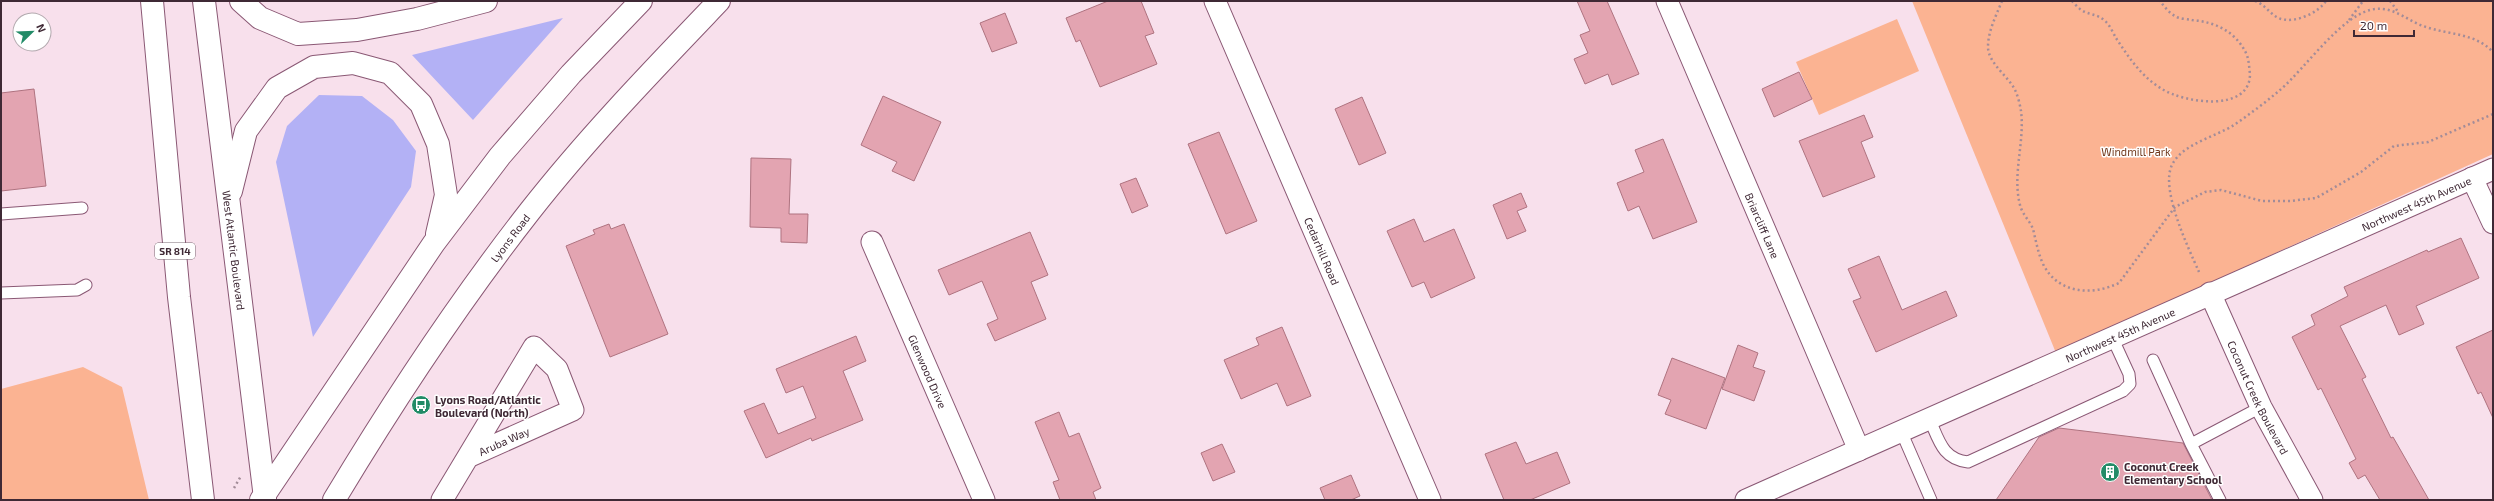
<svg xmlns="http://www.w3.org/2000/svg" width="2494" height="501" viewBox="0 0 2494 501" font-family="'Exo 2',sans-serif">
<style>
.green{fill:#fbb392}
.water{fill:#b3b1f5}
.building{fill:#e3a4b1;stroke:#af7380}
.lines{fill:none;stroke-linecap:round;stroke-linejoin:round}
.lane-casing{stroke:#8a5874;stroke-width:13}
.street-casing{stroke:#8a5874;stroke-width:23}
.primary-casing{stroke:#8a5874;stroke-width:24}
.path{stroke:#a38c98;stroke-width:2.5;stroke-dasharray:2 3;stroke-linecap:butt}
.lane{stroke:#fff;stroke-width:11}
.street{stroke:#fff;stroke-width:21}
.primary{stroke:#fff;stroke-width:22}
.labels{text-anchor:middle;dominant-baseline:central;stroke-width:3;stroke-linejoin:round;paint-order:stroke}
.shield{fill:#fff;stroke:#796972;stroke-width:1}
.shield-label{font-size:10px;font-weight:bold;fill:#3f2935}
.park-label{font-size:11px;fill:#71391c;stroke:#fff}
.street-label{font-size:11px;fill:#3f2935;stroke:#fff}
.poi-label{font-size:11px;font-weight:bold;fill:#3f2935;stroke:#fff;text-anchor:start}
</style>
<rect width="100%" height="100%" fill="#f8e0ec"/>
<!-- green -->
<path class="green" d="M1912,1h581v153l-437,199z
M1897,19l22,52 -100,44 -23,-53z
M83,367l39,20 27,113h-148v-111z"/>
<!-- water -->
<path class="water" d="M563,18l-90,102 -61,-65z
M319,95l43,1 31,24 23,31 -5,36 -98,150 -37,-175 11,-36z"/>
<!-- building -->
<path class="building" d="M1108,1h33l13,32 -9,3 12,28 -57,23 -20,-47 -4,2 -10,-24z
M1577,1h30l32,73 -27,11 -4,-11 -23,10 -11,-25 14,-6 -8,-18 10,-4z
M1005,13l12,30 -25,9 -12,-29z
M1799,72l13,27 -38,18 -12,-28z
M34,89l12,97 -45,5v-98z
M883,96l58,26 -27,59 -22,-10 5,-9 -36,-17z
M1362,97l24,56 -27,12 -24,-56z
M1864,115l9,22 -12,5 14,35 -52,20 -24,-56z
M1219,132l38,89 -31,13 -38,-90z
M1663,139l34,83 -44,17 -14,-33 -11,5 -11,-28 27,-11 -9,-22z
M751,158l40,1 -2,55h19l-1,29 -26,-1v-14l-31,-1z
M1136,178l12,28 -16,7 -12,-29z
M1521,193l6,14 -10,4 9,20 -19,8 -14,-34z
M1414,219l10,23 30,-13 21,49 -44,20 -7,-16 -12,5 -25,-56z
M609,224l2,5 13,-5 44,110 -58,23 -44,-111 29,-12 -2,-4z
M1030,232l18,43 -17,7 15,37 -51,22 -8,-17 11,-5 -16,-38 -33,14 -11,-25z
M2461,238l18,40 -63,28 8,18 -25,11 -13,-30 -46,21 26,51 -4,2 29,59 2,-1 36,63h-49l-15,-25 -7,4 -9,-16 7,-4 -35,-71 -3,2 -26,-53 23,-12 -4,-10 37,-19 -4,-9 83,-37 1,2z
M1879,256l23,54 44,-19 11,25 -81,36 -23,-51 8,-3 -13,-29z
M1282,327l29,69 -24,10 -10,-23 -36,16 -17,-39 35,-15 -3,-7z
M2493,330v88l-12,-26 -3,2 -22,-47z
M856,336l10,25 -23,10 20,49 -51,21 -1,-3 -45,20 -22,-47 20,-8 14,31 38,-16 -13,-32 -17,7 -10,-24z
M1738,345l20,8 -5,14 12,4 -11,30 -32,-12z
M1672,358l53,20 -19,51 -41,-15 6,-14 -13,-5z
M1059,412l10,25 10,-4 22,55 -8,4 3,8h-36l-7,-18 6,-2 -24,-58z
M2059,428l124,15 29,57h-216l43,-63z
M1516,442l10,22 31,-12 13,31 -40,17h-26l-19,-46z
M1222,444l13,28 -22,9 -12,-28z
M1351,475l9,21 -9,4h-26l-5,-12z"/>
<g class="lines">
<defs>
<path id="lane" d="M1,214l81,-6
M1,293l76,-3 9,-5
M2153,360l38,84 29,56
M1929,418c10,22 13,41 39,44l155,-71 7,-7 -1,-10 -17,-37
M1901,431l30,69
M2191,444l70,-37"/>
<g id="street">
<path id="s1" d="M1215,1l215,499"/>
<path id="s2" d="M1667,1l192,449"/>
<path d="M2472,178l21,45"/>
<path id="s3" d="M872,242l112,258"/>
<path id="s4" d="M2210,293l51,114 51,93"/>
<path d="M442,500l92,-153 23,22 16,41 -105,47"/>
<path id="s5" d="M1746,500l747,-331"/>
</g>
<g id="primary">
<path d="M152,1l27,296 24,203"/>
<path id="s6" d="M204,1l61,497"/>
<path d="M241,1l19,17 38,16 59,-4 60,-11 69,-18"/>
<path d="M231,191l15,-60 31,-43 37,-21 39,-4 37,10 31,31 17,40 8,51 -9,39"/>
<path d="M261,500l173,-257 66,-87 71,-82 70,-73"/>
<path id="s7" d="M334,500c60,-100 124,-197 196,-289 58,-74 124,-142 189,-210"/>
</g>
</defs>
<!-- lane casing -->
<use href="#lane" class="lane-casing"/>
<!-- street casing -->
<use href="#street" class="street-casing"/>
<!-- primary casing -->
<use href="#primary" class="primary-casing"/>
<!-- path -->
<path class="path" d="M2002,1c-6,15 -14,30 -14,46 0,16 21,30 27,43 3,6 5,15 6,21 4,31 -9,63 -1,94 2,9 10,16 13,24 3,12 5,24 10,35 15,30 49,32 76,19l56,-76 30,-15 16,-2 41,11h28l26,-3 45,-26 33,-26 34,-4 65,-28
M2072,1c3,3 7,8 11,10 7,4 15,3 22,10 5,4 8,12 11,17 13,20 26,39 46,51 22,14 88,24 88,-15 -1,-7 -1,-15 -4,-21 -11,-22 -31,-31 -54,-33 -5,-1 -13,-1 -17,-4 -6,-3 -11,-10 -15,-15
M2255,1c10,3 16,15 26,18 15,4 37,-6 45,-18
M2390,1l9,12
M2349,20l14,-19
M2199,272c-11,-25 -39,-83 -27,-107 10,-21 43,-28 62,-40 16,-11 32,-23 46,-35 25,-21 64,-79 96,-81 19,-2 33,13 50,18 24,8 49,6 67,25
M234,488l7,-12"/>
<!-- lane -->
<use href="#lane" class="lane"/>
<!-- street -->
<use href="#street" class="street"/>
<!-- primary -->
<use href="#primary" class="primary"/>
</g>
<!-- icons -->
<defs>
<symbol id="bus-disc" viewBox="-11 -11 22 22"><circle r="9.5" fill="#228b67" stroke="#fff"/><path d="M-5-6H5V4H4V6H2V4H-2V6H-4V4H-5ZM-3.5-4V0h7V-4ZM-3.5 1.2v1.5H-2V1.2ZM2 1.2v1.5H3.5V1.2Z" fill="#fff"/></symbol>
<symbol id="building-disc" viewBox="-11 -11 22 22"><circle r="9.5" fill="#228b67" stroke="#fff"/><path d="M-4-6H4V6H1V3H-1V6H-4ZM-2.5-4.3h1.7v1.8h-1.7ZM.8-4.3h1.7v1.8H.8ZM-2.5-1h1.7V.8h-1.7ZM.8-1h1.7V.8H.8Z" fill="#fff"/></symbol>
</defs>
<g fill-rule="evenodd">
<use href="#bus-disc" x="410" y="394" width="22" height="22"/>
<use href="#building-disc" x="2099" y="461" width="22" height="22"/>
</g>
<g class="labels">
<!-- shield labels -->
<rect class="shield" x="155" y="243" width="40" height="16" rx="3"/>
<g class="shield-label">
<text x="175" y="251">SR 814</text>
</g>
<!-- park labels -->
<g class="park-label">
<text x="2136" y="151">Windmill Park</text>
</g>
<!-- street labels -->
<g class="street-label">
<text stroke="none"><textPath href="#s5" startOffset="733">Northwest 45th Avenue</textPath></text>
<text stroke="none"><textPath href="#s2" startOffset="244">Briarcliff Lane</textPath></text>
<text stroke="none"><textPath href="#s7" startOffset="316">Lyons Road</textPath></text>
<text stroke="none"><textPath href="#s1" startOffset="272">Cedarhill Road</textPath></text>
<text stroke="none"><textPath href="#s6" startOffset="251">West Atlantic Boulevard</textPath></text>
<text stroke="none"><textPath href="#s5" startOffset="409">Northwest 45th Avenue</textPath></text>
<text stroke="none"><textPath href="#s3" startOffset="141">Glenwood Drive</textPath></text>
<text stroke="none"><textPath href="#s4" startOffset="115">Coconut Creek Boulevard</textPath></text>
<text transform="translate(504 441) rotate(-24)">Aruba Way</text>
</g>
<!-- poi labels -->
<g class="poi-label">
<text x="435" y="399">Lyons Road/Atlantic<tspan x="435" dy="13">Boulevard (North)</tspan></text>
<text x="2124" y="466">Coconut Creek<tspan x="2124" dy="13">Elementary School</tspan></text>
</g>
</g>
<!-- border -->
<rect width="2494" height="501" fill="none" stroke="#3f2935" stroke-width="4"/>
<!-- north arrow -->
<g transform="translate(32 32) rotate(67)"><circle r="19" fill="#ffffff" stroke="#b2a9ae"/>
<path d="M0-3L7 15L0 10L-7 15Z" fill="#228b67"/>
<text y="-6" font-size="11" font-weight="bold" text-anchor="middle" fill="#3f2935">N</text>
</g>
<!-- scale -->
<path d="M2354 30v6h60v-6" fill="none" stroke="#3f2935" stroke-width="2"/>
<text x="2360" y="30" font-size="12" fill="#3f2935" stroke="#ffffff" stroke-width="3" paint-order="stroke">20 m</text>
</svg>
